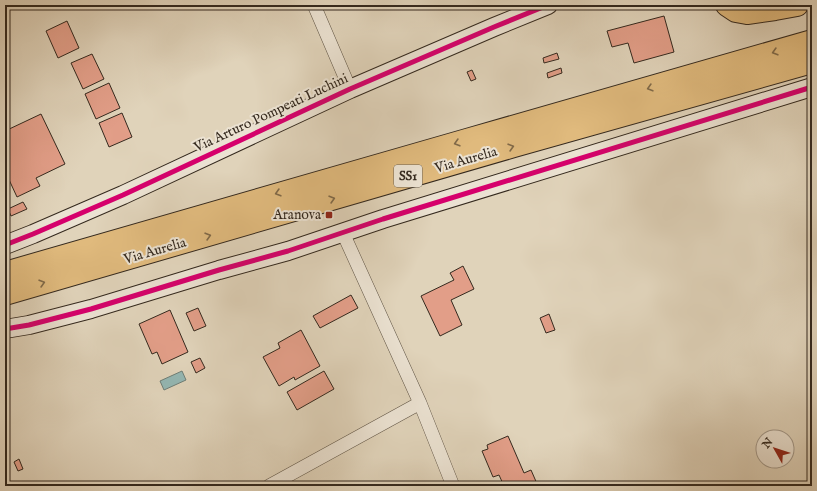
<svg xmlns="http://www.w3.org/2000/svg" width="817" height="491" viewBox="0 0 817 491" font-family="'IM FELL English',serif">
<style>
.water{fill:#94b7b3;stroke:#6e7e77}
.building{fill:#e29e88;stroke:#34291e}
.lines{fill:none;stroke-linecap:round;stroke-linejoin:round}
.street-casing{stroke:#5f5445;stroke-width:14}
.secondary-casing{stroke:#34291e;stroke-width:20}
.highway-casing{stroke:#34291e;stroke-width:24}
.street{stroke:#ebe2d2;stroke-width:13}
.secondary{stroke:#ebe2d2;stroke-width:18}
.highway{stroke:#e0ba7d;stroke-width:22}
.cycleway-casing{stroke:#ebe2d2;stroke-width:8}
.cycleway{stroke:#d6006c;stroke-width:5}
.oneway{stroke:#816a49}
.poi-dot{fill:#8f2418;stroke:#ebe2d2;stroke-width:1.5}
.labels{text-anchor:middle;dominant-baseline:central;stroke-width:4;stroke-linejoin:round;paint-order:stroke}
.shield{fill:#ebe2d2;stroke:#6b6054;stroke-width:1}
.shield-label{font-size:13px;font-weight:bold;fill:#34291e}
.street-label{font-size:14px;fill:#34291e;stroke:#ebe2d2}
.poi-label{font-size:14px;fill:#34291e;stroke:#ebe2d2;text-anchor:end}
</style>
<rect width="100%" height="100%" fill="#e0d3ba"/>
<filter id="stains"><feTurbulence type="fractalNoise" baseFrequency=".005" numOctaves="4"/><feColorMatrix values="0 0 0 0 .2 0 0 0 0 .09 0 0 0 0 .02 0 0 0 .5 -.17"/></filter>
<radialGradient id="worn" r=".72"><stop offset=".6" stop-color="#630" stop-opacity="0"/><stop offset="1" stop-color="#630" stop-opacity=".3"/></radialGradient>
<!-- water -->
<path class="water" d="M182,371l4,9 -22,10 -4,-9z"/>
<!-- building -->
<path class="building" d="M664,16l10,36 -40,11 -6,-20 -16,4 -5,-16z
M67,21l12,27 -21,10 -12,-27z
M557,53l2,6 -15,4 -1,-5z
M92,54l12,25 -21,10 -12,-26z
M561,68l1,5 -14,5 -1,-5z
M472,70l4,9 -5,2 -4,-9z
M109,83l11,25 -24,11 -11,-25z
M122,113l10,24 -23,10 -10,-24z
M41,114l24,50 -29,14 4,8 -23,11 -12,-26v-40z
M23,202l4,7 -16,7 -3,-7z
M463,266l11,23 -23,11 11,25 -22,11 -19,-40 33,-16 -4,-7z
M351,295l7,13 -38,20 -7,-12z
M198,308l8,18 -12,5 -8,-18z
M170,310l18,42 -26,12 -5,-12 -5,2 -13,-30z
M549,314l6,16 -9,3 -6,-15z
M301,330l19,36 -25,14 -1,-3 -15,9 -16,-29 17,-9 -2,-5z
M200,358l5,10 -9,5 -5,-11z
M324,371l10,18 -37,21 -10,-18z
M508,436l16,37 7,-3 7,16h-34l-5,-11 -6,2 -11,-26 6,-2 -1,-4z
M19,459l4,10 -5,2 -4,-9z"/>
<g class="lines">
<defs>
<path id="street" d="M314,5l36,84
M343,233l77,170 33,83
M269,486l151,-83"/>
<path id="secondary" d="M5,245l28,-11 90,-39 227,-106 144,-62 54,-22
M5,329l24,-4 62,-16 128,-39 69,-19 95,-32 429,-132"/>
<path id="highway" d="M727,5l9,6 11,2 28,-4 22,-4
M5,273c269,-79 538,-154 807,-232
M5,294l509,-148 298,-84"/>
</defs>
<!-- street casing -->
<use href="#street" class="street-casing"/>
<!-- secondary casing -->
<use href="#secondary" class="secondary-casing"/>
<!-- highway casing -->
<use href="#highway" class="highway-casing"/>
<!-- street -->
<use href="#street" class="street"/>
<!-- secondary -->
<use href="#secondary" class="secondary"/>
<!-- highway -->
<use href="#highway" class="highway"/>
<defs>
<path id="cycleway" d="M5,245l28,-11 90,-39 227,-106 144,-62 54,-22
M5,329l24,-4 62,-16 128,-39 69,-19 95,-32 429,-132"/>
</defs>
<!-- cycleway casing -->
<use href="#cycleway" class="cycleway-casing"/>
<!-- cycleway -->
<use href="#cycleway" class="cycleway"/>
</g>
<!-- one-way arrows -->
<defs><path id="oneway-chevron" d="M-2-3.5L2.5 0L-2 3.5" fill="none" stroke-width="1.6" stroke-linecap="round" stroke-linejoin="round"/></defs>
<g class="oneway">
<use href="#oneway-chevron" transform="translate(775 52) rotate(164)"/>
<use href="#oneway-chevron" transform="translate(650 88) rotate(164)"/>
<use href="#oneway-chevron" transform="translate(457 143) rotate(164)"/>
<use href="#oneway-chevron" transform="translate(511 147) rotate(-16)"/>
<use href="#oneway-chevron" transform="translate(278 193) rotate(164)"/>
<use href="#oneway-chevron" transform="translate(332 199) rotate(-16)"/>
<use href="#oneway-chevron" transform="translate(208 236) rotate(-16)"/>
<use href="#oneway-chevron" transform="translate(42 283) rotate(-16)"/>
</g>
<!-- markers -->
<rect class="poi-dot" x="325" y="211" width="8" height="8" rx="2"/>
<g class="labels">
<!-- shield labels -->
<rect class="shield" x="394" y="165" width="28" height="22" rx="3"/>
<g class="shield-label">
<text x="408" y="176">SS1</text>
</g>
<!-- street labels -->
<g class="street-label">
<text transform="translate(271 113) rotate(-25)">Via Arturo Pompeati Luchini</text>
<text transform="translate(466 160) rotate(-16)">Via Aurelia</text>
<text transform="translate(155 251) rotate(-16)">Via Aurelia</text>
</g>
<!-- poi labels -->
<g class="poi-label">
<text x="321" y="215">Aranova</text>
</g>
</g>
<!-- margin -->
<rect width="817" height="491" fill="none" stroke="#e0d3ba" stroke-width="20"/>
<rect x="6" y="6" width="805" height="479" fill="none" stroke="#34291e" stroke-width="2"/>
<rect x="10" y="10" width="797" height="471" fill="none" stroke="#34291e"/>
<!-- north arrow -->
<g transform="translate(775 449) rotate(309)"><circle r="19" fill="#ebe2d2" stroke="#a2988a"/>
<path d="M0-3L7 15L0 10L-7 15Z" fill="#8f2418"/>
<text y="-6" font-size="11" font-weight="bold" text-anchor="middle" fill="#34291e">N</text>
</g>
<rect width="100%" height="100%" filter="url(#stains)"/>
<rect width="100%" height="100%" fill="url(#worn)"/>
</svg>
